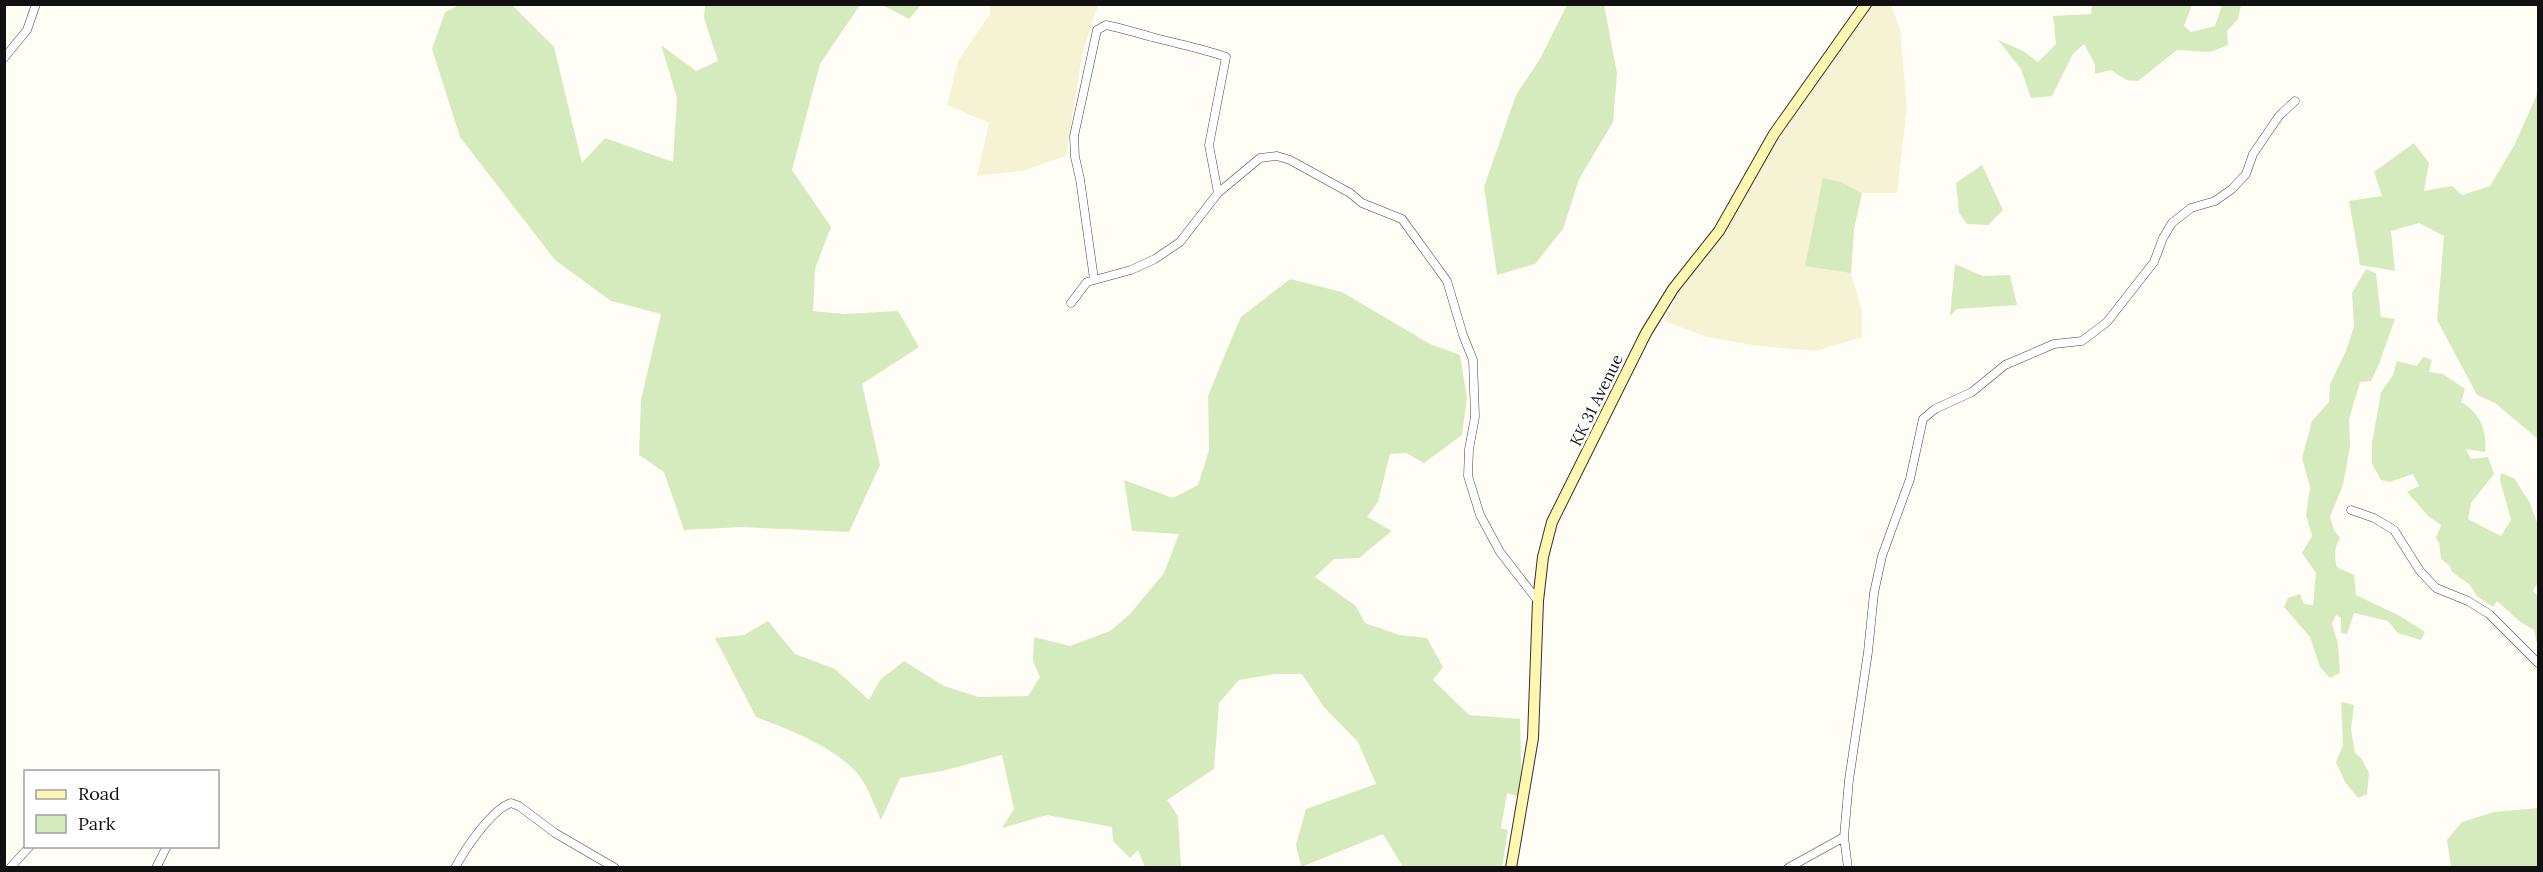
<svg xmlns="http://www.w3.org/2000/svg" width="2543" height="872" viewBox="0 0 2543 872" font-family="Lora,serif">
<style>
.farmland{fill:#f6f3d4}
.green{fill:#d5ebbd}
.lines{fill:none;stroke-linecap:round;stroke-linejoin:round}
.minor-casing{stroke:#444;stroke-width:9}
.secondary-casing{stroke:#333;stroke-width:12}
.minor{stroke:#fff;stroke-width:8}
.secondary{stroke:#fff6b0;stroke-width:10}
.labels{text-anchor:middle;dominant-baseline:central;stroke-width:6;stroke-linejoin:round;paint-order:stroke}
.street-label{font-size:16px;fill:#111;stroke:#fff}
</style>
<rect width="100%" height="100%" fill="#fffdf5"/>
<!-- farmland -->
<path class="farmland" d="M990,5h108l-16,50 -16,101 -43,15 -46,5 12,-53 -42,-18 11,-44 32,-47z
M1867,5h24l9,24 7,79 -10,85h-35l-8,36 -3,44 11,38v26l-46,14 -57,-5 -52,-9 -43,-16 17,-34z"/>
<!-- green -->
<path class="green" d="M459,5h53l42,42 28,116 23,-25 68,24 4,-64 -16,-53 35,26 22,-10 -14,-43 1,-13h155l-40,59 -28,106 39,57 -16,42 -2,42 31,3 54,-3 21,36 -57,37 18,81 -31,67 -107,-5 -58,3 -20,-58 -25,-17 2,-55 20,-86 -50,-13 -56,-41 -95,-123 -28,-88 13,-37z
M882,5l39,-1v1l-12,14z
M1567,5h37l13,68 -4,49 -34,57 -16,50 -28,35 -38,11 -13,-88 32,-92 24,-36z
M2092,5h100l-8,21 7,6 24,-6 7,-21h19l-3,14 -11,12 1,14 -18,7 -33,-2 -39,31 -12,-1 -15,-10 -16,4v-10l-11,-20 -11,10 -21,42 -21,2 -10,-29 -23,-29 25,11 15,11 18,-18 -3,-28 38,-2z
M2538,92v347l-43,-36 -18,-8 -40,-75 7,-84 -25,-13 -28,8 4,40 -35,-6 -11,-64 33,-5 -8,-24 40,-29 15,20 -5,28 28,-5 10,9 28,-9 25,-42z
M1982,165l21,45 -15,15 -21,-1 -8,-11 -3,-30z
M1823,178l18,4 21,11 -8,36 -3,44 -46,-7z
M1955,264l28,12 27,-1 7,30 -60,4 -7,7z
M2366,269l10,4 5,44 14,2 -16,45 -8,17 -11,1 -11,37 1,28 -7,38 -13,32 4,13 6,8c-6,10 -6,18 -3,29l17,8 2,20 44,21 25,16 -4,8 -23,-7 -10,-12 -34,-8 -7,21 -6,-1v-15l-5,-3 -4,9 6,20 2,29 -10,5 -10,-11 -10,-30 -26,-30 4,-9 12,-4 4,10 9,1 3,-32 -14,-20 10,-17 -6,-21 4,-28 -8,-29 10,-37 17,-19 1,-18 16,-33 8,-25 -2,-33z
M1290,279l52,13 88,52 30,11 7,43 -5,37 -38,28 -18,-10 -16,1 -12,48 -11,15 25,14 -33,27 -25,1 -19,18 41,29 9,17 34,12 28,3 16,29 -10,13 36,35 51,4 2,79 -15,-5 -6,35 7,2 -6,37h-99l-20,-33 -82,33 -5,-22 10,-36 70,-25 -18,-42 -34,-35 -22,-33h-27l-36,6 -20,23 -5,66 -47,31 11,16 3,51h-36l-7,-17 -8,8 -17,-17 -1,-14 -65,-12 -45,13 12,-19 -12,-54 -60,16 -42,7 -19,42c-6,-13 -12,-30 -20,-42 -21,-29 -73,-49 -105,-61l-41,-79 29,-3 24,-14 27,33 40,15 34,31 11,-20 24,-19 40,25 35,11 49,-1 12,-19 -7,-16 1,-24 36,9 40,-15 20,-17 34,-41 15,-39 -47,-3 -8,-51 49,18 25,-13 11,-35 -1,-54 20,-49 13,-30z
M2423,357l9,3 -3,12 14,2 22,15 -4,13c20,12 26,28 24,50l-19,-3 5,10 17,-2 6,17 -23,29 -3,16 33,17 10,-16 -11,-40 1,-7 13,5 16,25 8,22v57l-5,9 5,5v52l-4,-18 -15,-9 -22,-20 -4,6 -16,-11 -7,-11 -18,-13 -2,-6 -9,-7 -2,-16 -3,-5 5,-13 -13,-9 -21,-24 12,-6 -6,-12 -23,8 -9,-2 -9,-16v-21l9,-51 12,-17 4,-14 20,5z
M2341,702l13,3 -3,24 4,24 6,5 8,15 -2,21 -9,4 -13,-16 -9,-20 7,-17z
M2538,808v59h-87l-4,-27 15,-18 32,-10z"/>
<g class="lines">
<defs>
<path id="minor" d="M4,58l23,-28 9,-26
M1094,279l-14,-100 -5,-22 -1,-21 23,-106 9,-5c16,3 30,8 46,12 25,7 49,11 74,20l-17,88 9,48
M1071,303l16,-21 44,-12 24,-11 25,-17 38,-49 42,-35 17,-2 13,4 60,33 12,10 40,16 45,62 16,54 10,25 2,57 -6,32 -1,27 12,39 20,37 38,49
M2351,510l23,8 20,12 26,41 16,17 32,13 21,13 49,49
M10,868l20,-22
M156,868l11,-22
M455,868c10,-19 36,-58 56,-65l8,3 36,27 60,35
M1788,868l56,-31
M1848,868l-4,-31 5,-57 19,-128 6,-59 8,-37 28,-77 13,-60 12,-10 37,-17 33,-27 49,-21 28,-3 25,-19 47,-60 9,-24 9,-15 19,-15 24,-7 17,-12 14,-15 7,-20 26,-38 16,-15"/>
<path id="secondary" d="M1511,868l22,-130 5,-137 5,-44 9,-35 94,-189 27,-44 46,-58 55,-97 92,-130"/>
</defs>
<!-- minor casing -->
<use href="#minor" class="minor-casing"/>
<!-- secondary casing -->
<use href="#secondary" class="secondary-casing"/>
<!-- minor -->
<use href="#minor" class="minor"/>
<!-- secondary -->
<use href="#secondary" class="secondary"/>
</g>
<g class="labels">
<!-- street labels -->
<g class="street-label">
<text transform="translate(1596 400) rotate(-64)">KK 31 Avenue</text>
</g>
</g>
<!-- border -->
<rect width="2543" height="872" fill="none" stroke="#111111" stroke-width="12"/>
<!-- legend -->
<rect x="24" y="770" width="195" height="78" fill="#ffffff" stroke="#a0a0a0" stroke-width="1.5"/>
<rect x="36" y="790" width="30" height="9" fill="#fff6b0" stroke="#a0a0a0" stroke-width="1.5"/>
<text x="78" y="800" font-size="18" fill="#111111">Road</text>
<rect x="36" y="815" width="30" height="18" fill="#d5ebbd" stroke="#a0a0a0" stroke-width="1.5"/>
<text x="78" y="830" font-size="18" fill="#111111">Park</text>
</svg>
